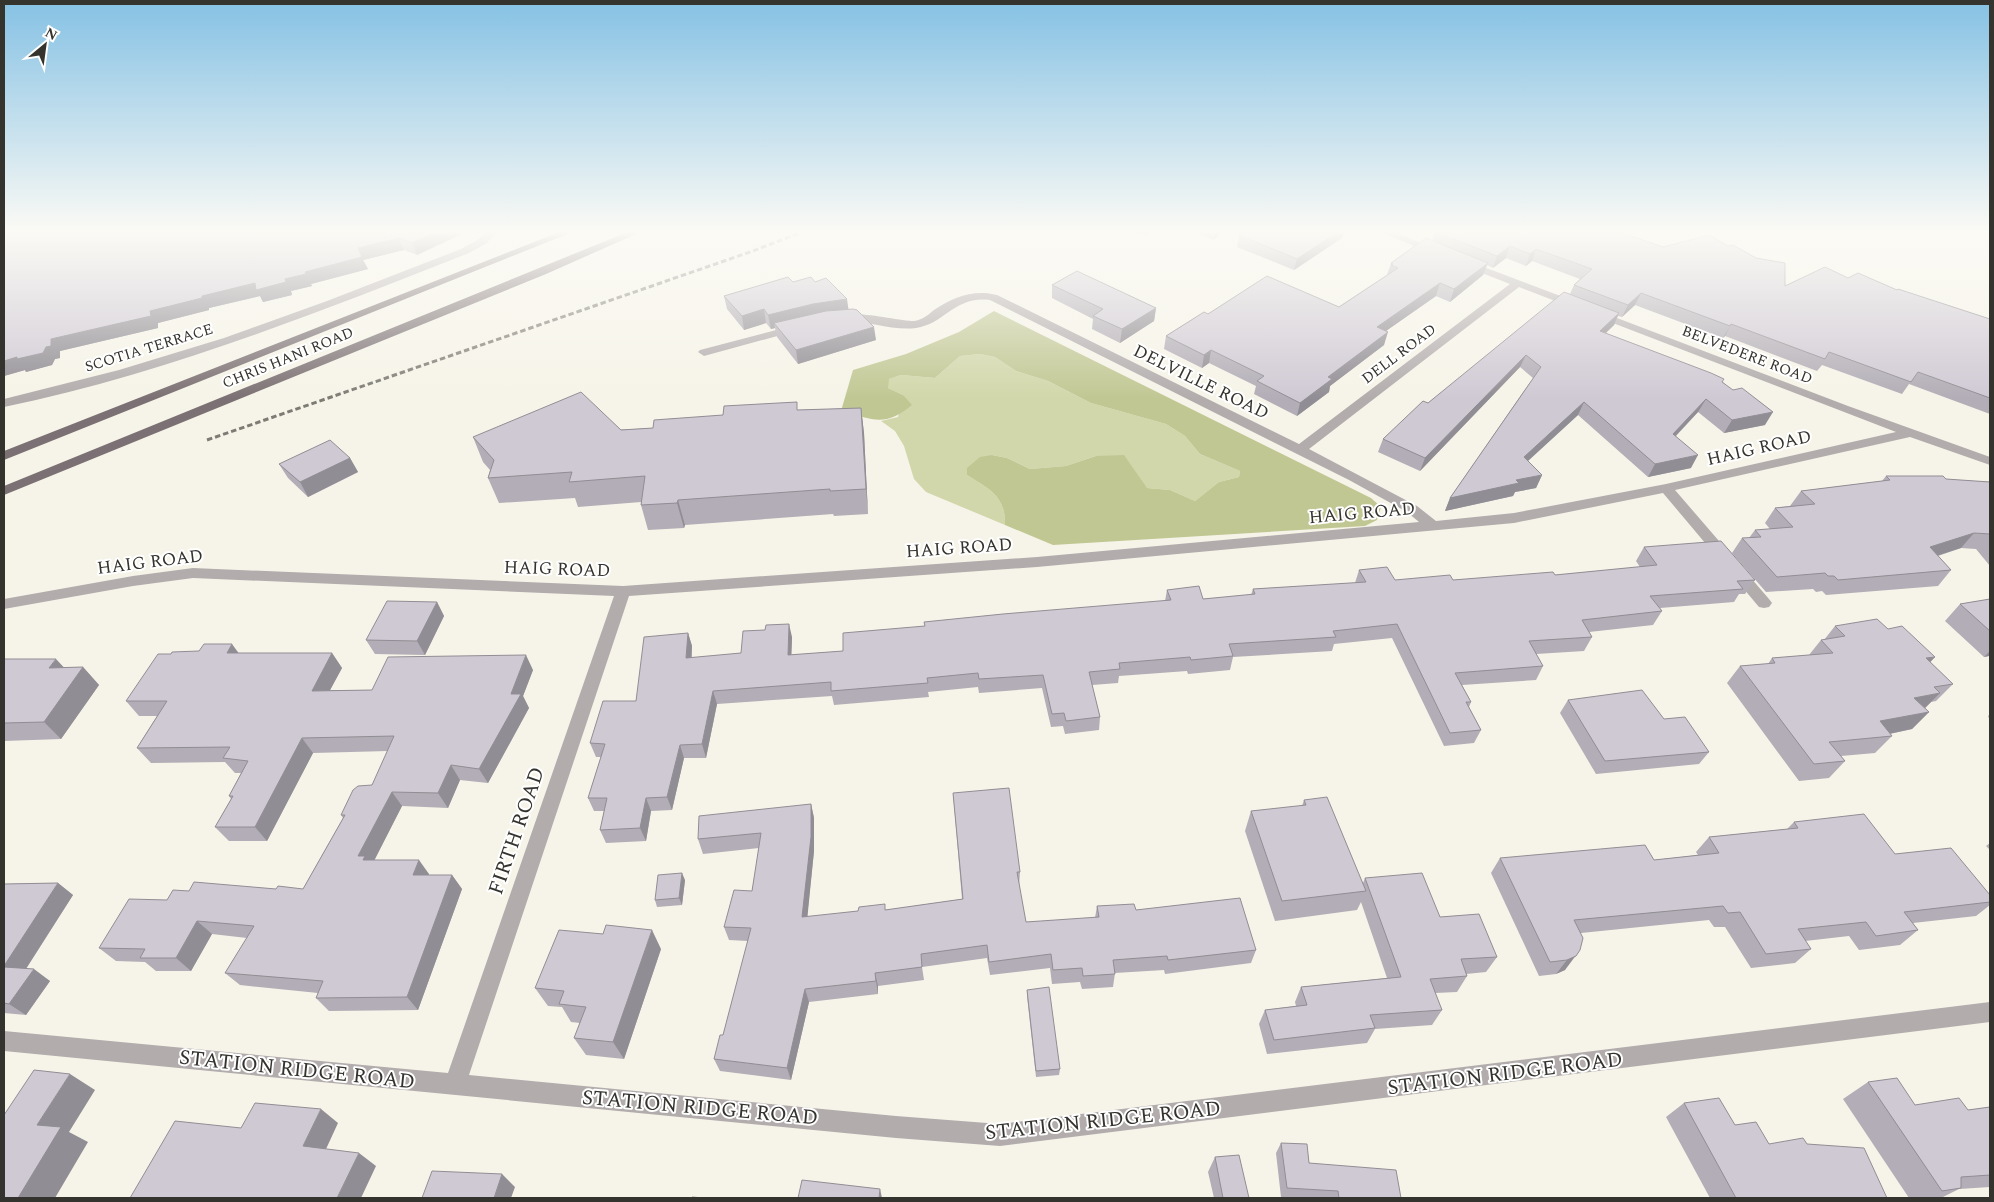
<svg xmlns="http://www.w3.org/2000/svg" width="1994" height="1202" viewBox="0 0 1994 1202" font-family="Spectral,serif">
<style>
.green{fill:#d1d7aa}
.forest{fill:#c1c793}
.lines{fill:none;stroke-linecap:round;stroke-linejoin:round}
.minor{fill:#b2acad;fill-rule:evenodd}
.major{fill:#7b7073;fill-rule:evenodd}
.rail{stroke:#7d7c74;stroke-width:3;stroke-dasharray:5.5 3;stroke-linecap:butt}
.wall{fill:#b2adb6}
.shaded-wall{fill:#918d94}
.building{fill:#cfc9d4;stroke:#918d94}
.labels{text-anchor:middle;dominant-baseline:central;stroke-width:4;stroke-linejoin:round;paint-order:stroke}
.far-street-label{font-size:15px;fill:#34332e;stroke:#fff}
.street-label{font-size:18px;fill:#34332e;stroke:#fff}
.near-street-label{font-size:21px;fill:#34332e;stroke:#fff}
</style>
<rect width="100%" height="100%" fill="#f6f4e8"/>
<!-- green -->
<path class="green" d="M980,354l15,3 21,14 32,10 43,22 75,21 19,12 15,18 40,17 -1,6 -20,5 -24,19 -25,-11 -23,-2 -51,-32 -30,10 -36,3 -23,-11 -15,-3 -25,20c22,14 39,21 38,50l-79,-33 -12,-13 -10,-33 -9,-15 -14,-10 17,-4 5,-22 -15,-7v-9l13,-4 34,3 25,-22z"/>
<!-- forest -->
<path class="forest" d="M994,311l377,187 10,9 -4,13 -12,6 -312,19 -48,-20c1,-29 -16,-36 -38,-50v-7l13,-11 12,-2 15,3 23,11 36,-3 30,-10 28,-1 23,33 23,2 25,11 24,-19 20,-5 1,-6 -40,-17 -15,-18 -19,-12 -75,-21 -43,-22 -32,-10 -21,-14 -15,-3 -20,2 -25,22 -34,-3 -12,4 -1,9 15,7 9,10c-28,23 -39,14 -71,6l12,-41 53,-16 53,-22z"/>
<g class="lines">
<!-- minor -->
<path class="minor" d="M487,231h10l-10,12 -18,10c-152,60 -305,121 -465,154v-8l115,-29 105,-32 103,-37 134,-52 18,-10z
M1378,231h14l48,20 -1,2h-8z
M1468,261l111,42 2,2 -2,2h-8l-52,-20 -210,162 108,57 19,15 78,-8 152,-29 230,-52 -304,-117 -2,-2 6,-3 252,96 142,51v8l-80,-28 -235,53 94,109 3,4 -3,4 -5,1 -5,-1 -96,-114 -149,30 -477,44 -408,29 -160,479 427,41 104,8 990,-122v20l-990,124 -104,-8 -892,-87v-20l444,42 166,-477 -421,-18 -60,8 -129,23v-10l129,-23 60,-8 430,18 414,-29 382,-35 -12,-10 -58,-32 -359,-180c-36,-4 -45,24 -74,28 -23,3 -47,-7 -70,-7l-6,-3c10,-10 58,3 74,3 8,-1 14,-6 20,-11 19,-13 40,-21 63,-15l302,149 211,-160 -46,-18 -1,-2z
M795,325l4,1 2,2 -2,2 -95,26 -6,-4 2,-2z"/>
<!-- major -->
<path class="major" d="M562,231h13l-571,229v-9z
M630,231h13l-97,43 -542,221v-9z"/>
<!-- rail -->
<path class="rail" d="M207,440l543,-188 55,-21"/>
</g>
<!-- wall -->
<path class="wall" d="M4,231l462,1 -49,23 -13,-5 -41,10 5,9 -57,15 1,2 -21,5 1,4 -29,7 -3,-6 -51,12v2l-51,13v5l-98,23v7l-5,1 -3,6 -26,7 -1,-2 -21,6z
M1125,231h25l-2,4z
M1193,231h29l-8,9z
M1435,232l228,15 122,39 63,-8 49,12 93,29v95l-81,-30 -7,10 -80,-29 -5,6 -92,-35 -2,2 -88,-33 -13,12 -4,-1 -4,9 -8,8 117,49 42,43 -41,8 -26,-21 -22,24 15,32 -43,9 -70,-62 -50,46 14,14 -6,13 -21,4 -2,4 -68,15 5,-13 83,-120 -13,-11 -100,104 -42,-19 5,-13 187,-145 4,-9 6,-6 -48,-18 -6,5 -20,-8 -13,10 -6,-3 -4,10 -33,27 -14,-6 -50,35 -2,14 -54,41 -1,6 -32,24 -43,-22 2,-8 -47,-23 -7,5 -38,-19 2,-13 42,-22 131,-7 48,-32 4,-12 41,-22z
M1239,235l103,3 -48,32 -57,-23z
M793,282h22l33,27 28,31 -78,24 -21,-27 -2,-9 -4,1 -5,-6 -22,7 -17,-21 -3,-13z
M1052,285l104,23 -2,13 -34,22 -28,-14 1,-10 -41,-21z
M861,408l3,25 4,81 -34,2 -1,-2 -148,11 -1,3 -36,2 -7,-25v-3l-63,5 -3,-9 -76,5 -11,-25 2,-8 -7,-8 -10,-25 180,-9 145,-18z
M350,458l8,14 -50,25 -20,-19 -9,-14z
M1886,476l104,6v84l-14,-17 -15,-1 -23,8 13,14 -13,16 -112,9 -4,-4 -6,1 -3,-3 -47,3 -34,-39 10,-15h7l6,-8 15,-1 -5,-6 10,-15 15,-2 11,-15 81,-10z
M1644,547l111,33 -10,14h-6l-5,8 -74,6 2,3 -9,14 -64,7 3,5 -8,14 -48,3 7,12 -7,14 -74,5 9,17 -2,5 12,23 -7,13 -30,3 -52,-108 -58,6 -2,7 -99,6 -3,13 -42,4 -1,-3 -68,5 -1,7 -26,2 8,32 -1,13 -34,4 -2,-8 -12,1 -9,-39 -63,5 -1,-6 -50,5 1,5 -95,8 -2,-9 -115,8 -11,54h-22l-12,52 -21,1 -5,30 -40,2 -6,-13 4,-19h-10l-6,-13 13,-41h-5l-6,-14 46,-42 52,-68 4,13v12l49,-5 24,-23 27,7 -1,18 52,-4 81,-24 241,-26 2,-11 36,9 48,-4 2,-6 102,-6 4,-13 36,10h58l102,-5 85,-8 -4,-6z
M1990,599v59l-1,-2 -5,1 -39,-36 15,-17z
M437,602l7,14 -19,39 -50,-1 -9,-14z
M1835,626l53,3 47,28 -5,5 23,22 -17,17 -5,1 -6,6 4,4 -17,17 -22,5 2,2 -17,17 -34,3 4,5 -16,17 -30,3 -72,-98 13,-17 28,-2 4,-6 37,-3 12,-15h3z
M238,653h94l10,15 -12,22h42l161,-20 -10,26 6,12 -41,75 -28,-3 -12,28 -46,-2 -28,54 55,14 -1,1h24l10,14 -44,121 -89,1 -13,-13 2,-5 -78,-8 -15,-12 22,-35 -35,-4 -21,37h-35l-11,-9 -29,-1 -17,-13 68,-48 22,-9 114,-2 40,-71 -2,-3 31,-30 16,-34 -75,2 -46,88h-38l-14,-14 16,-28 -2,-3 12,-23h-6l-10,-11 -74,1 -14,-15 20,-32h-18l-13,-15z
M4,659l60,9 19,-1 16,18 -38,54 -57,2z
M1568,700l96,19 45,33 -10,12 -103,10 -36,-61z
M1990,714v7l-2,-5z
M953,793l67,79 -1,14 7,36 69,-4 2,-12 39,4 120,40 -5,13 -86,11 -1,-4 -49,3 -2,14 -31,2 -2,-7 -28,2 -2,-16 -60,7 -3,-17 -65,9 2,13 -46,6v8l-69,8 -18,78 -71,-9 -6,-12 9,-24 25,-94 -19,-1 -5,-13 28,-36 7,-43 -56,6 -5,-15 113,-35 3,14v33l-7,66 79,-7 76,-11z
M1304,800l59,83 2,-5 75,39 57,40 -11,15 -20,2 1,2 -10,16 -22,1 7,17 -10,15 -57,4 -8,14 -100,11 -8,-30 6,-14 31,-4 -1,-4 6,-15 86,-9 -26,-76 -4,8 -82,11 -30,-90 6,-20 51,-5z
M1794,822l101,32 95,41v10l-14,11 -63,7 5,7 -18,15 -41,5 -10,-14 -44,5 6,8 -16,14 -44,5 -26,-41h-11l-5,-7 -128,13 -16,37 -9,4 -17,2 -48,-103 9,-15 154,2 44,-5 -2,-3 13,-15 78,-8z
M1990,843v7l-4,-4z
M685,880l-3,25 -25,2 -2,-7z
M58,883l15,12 -47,74 24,12 -24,34 -22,-2v-129z
M661,949l-37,110 -38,-4 -12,-17 6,-15 -9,-1 -9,-15 -14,-1 -13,-18z
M1027,990l33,79 -1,6 -23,2 -9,-81z
M1868,1082l47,23 53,5 22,-3v80l-31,2 -18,9h-32l-66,-99z
M1684,1103l51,22 34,19h38l80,54h-177l-44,-81z
M1281,1143l28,20 92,35h-98l-22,-1 -5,-44z
M1215,1157l34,41h-35l-6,-26z"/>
<!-- shaded-wall -->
<path class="shaded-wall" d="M439,231h26l1,1 -49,23 -5,-12z
M1215,231h7l-8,9z
M1339,231h5l-2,7 -48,32 3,-11z
M399,238l5,12 -41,10 5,9 -57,15 1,2 -21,5 1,4 -29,7 -3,-6 -51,12v2l-51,13v5l-98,23v7l-5,1 -3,6 -26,7 -1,-2 -21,6v-15l47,-22 151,-43 53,-13 30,-4 20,-7 53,-24z
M1510,246l-4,12 -13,10 4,-12z
M1536,249l-4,12 -6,5 4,-12z
M1488,263l-5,12 -33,27 4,-13z
M1440,283l-4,13 -63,44 4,-13z
M1641,293l-6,12 -13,12 6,-12z
M847,299l2,14 -75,10 1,5 -4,1 -3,-14 45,-11z
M1156,308l-2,13 -34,22 2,-14z
M764,309l2,14 -22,7 -2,-14z
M1619,313l-5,12 -19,18 5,-12z
M1731,324l-6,12 -2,2 7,-12z
M874,327l2,13 -78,24 -2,-14z
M1388,332l-4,13 -54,41 -1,6 -32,24 3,-13 28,-26z
M1211,350l-2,13 -7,5 2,-13z
M1526,355l-6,12 -100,104 5,-13z
M1706,399l-8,13 -32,34 7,-12z
M1584,402l-6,13 -59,54 5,-12z
M861,408l3,25 4,81 -2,-25z
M1773,412l-8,13 -41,8 8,-13z
M1698,455l-7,13 -43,9 7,-13z
M350,458l8,14 -50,25 -8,-15z
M1542,475l-6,13 -21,4 -2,4 -68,15 5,-13 66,-18z
M678,500l7,25 -1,3 -7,-25z
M1974,533l-13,15 -44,14 13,-15z
M437,602l7,14 -19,39 -8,-14z
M789,624l3,13 -1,32 -3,-14z
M688,633l4,13 -2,26 -4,-14z
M232,644l11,15 -16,-6z
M1990,651v3l-1,2 -5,1z
M332,653l10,15 -20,37 -10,-14z
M526,655l7,15 -10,26 6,12 -41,75 -9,-14 32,-75z
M1935,657l-16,17 7,-16z
M56,659l16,17 -23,-8z
M83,667l16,18 -38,54 -17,-17z
M713,691l4,13 -11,54 -4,-14z
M1940,693l-17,17 -9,-12z
M1929,712l-17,17 -48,10 16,-18z
M302,738l11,15 -46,88 -12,-14z
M680,745l4,13 -12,52 -5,-13z
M451,765l9,15 -12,28 -10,-15z
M392,792l10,14 -30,59 -14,-9z
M646,798l5,13 -5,30 -6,-13z
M811,804l3,14v33l-8,80 -4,-14z
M419,860l10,14 -6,15 -10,-14z
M682,873l3,7 -3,25 -3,-7z
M452,875l10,14 -44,121 -11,-13z
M58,883l15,12 -53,83 -16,-11v-1z
M197,921l15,13 -21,37 -15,-13z
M652,930l9,19 -37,110 -11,-17z
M1580,950l-15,20 -9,4 11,-14z
M34,969l16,12 -24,34 -17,-11z
M875,973l3,13v8l-2,-13z
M805,989l4,13 -18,78 -4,-12z
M70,1074l25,16 -26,42 19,10 -33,56h-37l19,-73z
M321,1109l17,14 -17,37 -18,-14z
M359,1153l17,13 -15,32h-24z
M502,1174l13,13 -4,11h-17z
M880,1189l2,9h-3z"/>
<!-- building -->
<path class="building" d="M4,231h435l-27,12 -13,-5 -41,10 4,9 -57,15 1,2 -21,5 1,3 -30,8 -1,-7 -53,13v2l-52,13 1,5 -100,23v7l-5,1 -3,6 -26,6v-2l-13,4z
M1247,231h92l-42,28 -58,-24z
M1437,231h180l46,16 46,-12 19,11 5,-1 23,13 29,5v23l40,-19 23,11 10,-5 39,17 1,-1 92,30v79l-72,-26 -7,10 -82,-30 -4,7 -94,-35 -1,2 -89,-33 -13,12 -54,-20 18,-16 -56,-20 -6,5 -20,-8 -13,10 -62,-24z
M1426,238l62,25 -34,26 -14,-6 -63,44 11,5 -60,45 4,2 -32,24 -43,-22 7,-5 -53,-26 -7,5 -38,-19 38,-24 4,2 59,-38 72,31 59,-39 -7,-3 2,-1 -2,-1z
M1077,271l79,37 -34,21 -29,-13 10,-7 -51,-24z
M788,277l5,5 18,-5 4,5 11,-4 21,21 -34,5 -45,11 -4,-6 -22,7 -18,-20z
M1564,292l55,21 -19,18 111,42 13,6 -2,3 11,8 9,-2 31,24 -41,8 -26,-21 -33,35 25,21 -43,9 -71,-62 -60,55 18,18 -26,5 3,3 -69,15 91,-131 -15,-12 -101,103 -42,-19 40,-38 5,2z
M853,309l4,1 17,17 -78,23 -22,-27 52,-12z
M581,392l40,38 32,-2 1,-8 69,-5 1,-9 73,-4v8l64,-2 5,81 -36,2v-2l-152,11 -1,3 -36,2 4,-29 -76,6 3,-10 -84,6 6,-18 -21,-23z
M330,440l20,18 -50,24 -21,-18z
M1886,476h57l3,3 44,3v52l-16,-1 -44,14 21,23 -113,10 -4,-4h-6l-3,-3 -48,4 -35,-39 19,-1 -6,-7 38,-3 -18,-19 40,-4 -14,-13 89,-11z
M1721,541l34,39 -18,1 6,8 -93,7 12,15 -80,9 10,17 -63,4 14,25 -88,7 16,29h-5l15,28 -31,3 -53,-109 -64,7 3,6 -107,7 4,12 -42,4 -1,-3 -71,6 1,6 -31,3 11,45 -34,4 -2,-8 -12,1 -9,-39 -64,4 -1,-6 -51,5 1,5 -97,8v-9l-118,9 -11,53 -22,1 -13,52 -21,1 -6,30 -40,2 7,-32h-19l17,-54 -15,-1 13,-42h33l8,-64 44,-4 -2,25 55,-5 2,-22 22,-1 1,-5 23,-1 -1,31 55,-4v-18l82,-7 -1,-4 79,-8 168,-14 -4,-10 32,-4 4,13 52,-5 -2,-5 113,-7 -7,-12 28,-3 8,13 55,-5 3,5 100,-8 2,3 102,-10 -13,-18z
M1990,599v32l-30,-27z
M387,601l50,1 -20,39 -51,-1z
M1877,619l11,10 14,-3 33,31 -9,1 27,26 -19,3 6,6 -26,5 15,14 -49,9 12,15 -63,6 16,19 -31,3 -74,-98 35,-3 -3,-5 61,-5 -12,-13 24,-4 -10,-10z
M204,644h28l-5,9h105l-20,38 60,-1 16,-33 138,-2 -15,39h10l-42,75 -28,-4 -13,28 -46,-1 -34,64h7l-2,4h56l-6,15h39l-45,122 -91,1 7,-17 -98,-8 29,-47 -57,-5 -21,37h-36l5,-9 -46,-1 30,-49 38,1 6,-10 16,1 5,-9 82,7 2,-3 25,3 42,-74h-4l12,-25 5,-4 14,-1 22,-49 -92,2 -47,89h-40l18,-31h-4l19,-35 -25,-3 7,-11 -93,1 30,-47h-41l32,-47h13l1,-2 27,-1z
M4,659h52l-7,9 34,-1 -39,55 -40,1z
M1642,690l22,29 21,-2 24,35 -104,9 -37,-61z
M1009,788l11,84h-3l9,50 73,-5 -2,-11 37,-2 2,6 104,-12 16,52 -88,10 -1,-4 -54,4 2,14 -32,2 -1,-8 -29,2 -2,-16 -62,8 -2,-17 -66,9 1,13 -47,6 1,8 -71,8 -18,79 -73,-9 6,-24h3l28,-107 -27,-1 10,-37 18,1 9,-58 -63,6 1,-23 112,-12v33l-9,80 56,-6 1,-4 26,-3v6l78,-11 -10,-106z
M1327,797l39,94 -84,10 -31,-90 55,-6 -2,-5z
M1864,814l31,40 56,-6 39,47v7l-86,10 14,18 -42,6 -10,-14 -68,7 13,20 -45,5 -26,-42 -12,1 -5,-7 -149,14 9,18 -3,12 -4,6 -9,4 -17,2 -50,-104 145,-13 9,15 65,-7 -10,-16 89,-9 -4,-6z
M682,873l-3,25 -24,2 3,-25z
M1422,873l18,44 39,-3 18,43 -36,2 6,17 -37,3 12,31 -72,5 5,13 -101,12 -9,-30 42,-5 -6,-18 100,-10 -36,-99z
M58,883l-54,83v-82z
M606,925l46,5 -39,112 -39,-4 12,-31 -27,-3 5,-13 -29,-3 24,-58 44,4z
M4,967l30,2 -25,35 -5,-1z
M1049,987l11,82 -24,2 -9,-81z
M34,1070l36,4 -33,51 24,2 -43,71h-14v-83z
M1897,1078l18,27 44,-7 9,12 22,-3v68l-29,2v11l-19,3 -74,-109z
M1719,1098l16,27 21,-3 13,22 34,-6 4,6 57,4 23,50h-151l-52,-95z
M255,1103l66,6 -18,37 56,7 -22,45h-207l45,-77 66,7z
M1281,1143l26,1 2,19 87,7 5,28h-62l-1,-7 -51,-3z
M1239,1155l10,43h-26l-8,-41z
M432,1171l70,3 -8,24h-72z
M802,1180l78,9 -1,9h-81z
M692,1197l12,1h-13z"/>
<!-- sky -->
<linearGradient id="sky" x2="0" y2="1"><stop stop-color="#85c1e4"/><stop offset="0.58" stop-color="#fbfaf5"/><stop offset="1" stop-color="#fbfaf5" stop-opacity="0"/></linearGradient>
<rect width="1994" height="399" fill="url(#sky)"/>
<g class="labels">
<!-- far-street labels -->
<g class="far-street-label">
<text transform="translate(149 348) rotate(-17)">SCOTIA TERRACE</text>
<text transform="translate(1399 354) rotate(-37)">DELL ROAD</text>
<text transform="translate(1747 355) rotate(21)">BELVEDERE ROAD</text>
<text transform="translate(288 358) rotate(-22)">CHRIS HANI ROAD</text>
</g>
<!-- street labels -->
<g class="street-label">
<text transform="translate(1201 382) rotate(26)">DELVILLE ROAD</text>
<text transform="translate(1759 448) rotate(-13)">HAIG ROAD</text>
<text transform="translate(1362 513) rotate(-5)">HAIG ROAD</text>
<text transform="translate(959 548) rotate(-4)">HAIG ROAD</text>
<text transform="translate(150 562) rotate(-7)">HAIG ROAD</text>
<text transform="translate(557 569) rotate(2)">HAIG ROAD</text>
</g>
<!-- near-street labels -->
<g class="near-street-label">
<text transform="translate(517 831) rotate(-71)">FIRTH ROAD</text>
<text transform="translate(297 1070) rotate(6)">STATION RIDGE ROAD</text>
<text transform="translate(1505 1074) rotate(-7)">STATION RIDGE ROAD</text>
<text transform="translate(700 1108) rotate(5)">STATION RIDGE ROAD</text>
<text transform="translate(1103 1121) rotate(-6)">STATION RIDGE ROAD</text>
</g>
</g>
<!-- border -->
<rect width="1994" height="1202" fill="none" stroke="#34332e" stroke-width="10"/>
<!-- north arrow -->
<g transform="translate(45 45) rotate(29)" stroke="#ffffff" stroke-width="4" paint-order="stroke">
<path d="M0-4L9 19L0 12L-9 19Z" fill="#34332e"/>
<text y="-8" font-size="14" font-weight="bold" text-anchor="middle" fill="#34332e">N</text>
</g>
</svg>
